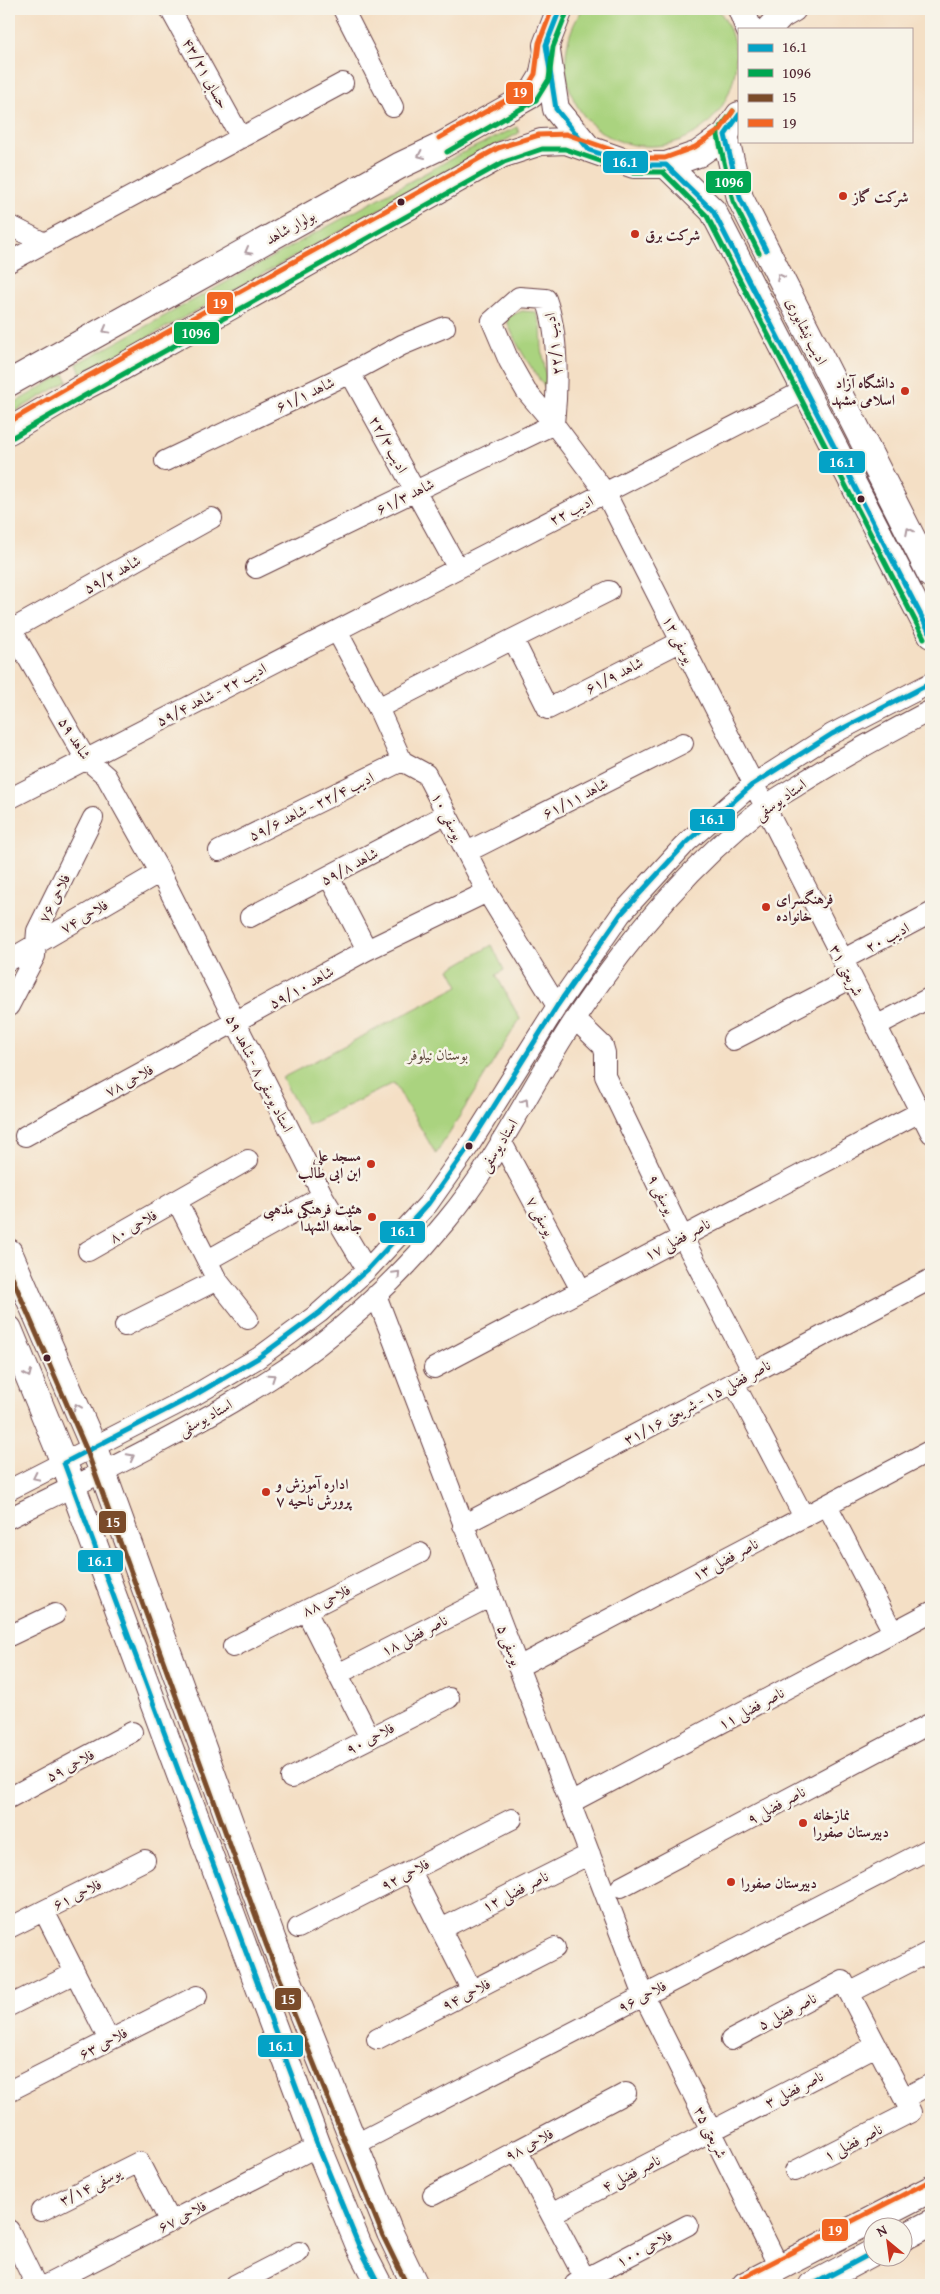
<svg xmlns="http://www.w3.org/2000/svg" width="940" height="2294" viewBox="0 0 940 2294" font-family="'Gentium Book Plus',Amiri,serif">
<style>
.green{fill:#aad37f;stroke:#7a7955}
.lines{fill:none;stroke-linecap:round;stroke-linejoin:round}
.minor-casing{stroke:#643c42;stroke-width:22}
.major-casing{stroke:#643c42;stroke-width:28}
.minor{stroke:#fff;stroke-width:20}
.major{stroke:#fff;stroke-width:26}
.bus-1-casing{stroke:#f7f3e8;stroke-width:9}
.bus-2-casing{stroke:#f7f3e8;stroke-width:9}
.bus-3-casing{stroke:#f7f3e8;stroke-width:9}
.bus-4-casing{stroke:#f7f3e8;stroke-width:9}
.bus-1{stroke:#04a2c6;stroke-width:5}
.bus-2{stroke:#00a651;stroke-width:5}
.bus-3{stroke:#7a4b2a;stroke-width:5}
.bus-4{stroke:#f26522;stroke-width:5}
.oneway{stroke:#ae9aa0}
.poi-dot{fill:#c8321e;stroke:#f7f3e8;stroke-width:2}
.bus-dot{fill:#4a1f2b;stroke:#f7f3e8;stroke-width:2}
.labels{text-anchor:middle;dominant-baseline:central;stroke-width:5;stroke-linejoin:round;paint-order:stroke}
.street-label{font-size:15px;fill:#4a1f2b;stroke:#f7f3e8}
.poi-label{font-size:15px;font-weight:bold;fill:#4a1f2b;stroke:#f7f3e8;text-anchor:start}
.park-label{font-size:15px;fill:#624c40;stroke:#f7f3e8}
.line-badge{stroke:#f7f3e8;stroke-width:2}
.badge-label{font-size:14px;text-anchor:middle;font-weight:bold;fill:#fff}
</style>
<rect width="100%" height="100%" fill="#f7f3e8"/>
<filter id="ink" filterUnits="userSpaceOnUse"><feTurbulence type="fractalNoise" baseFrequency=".02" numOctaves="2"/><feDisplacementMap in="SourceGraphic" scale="10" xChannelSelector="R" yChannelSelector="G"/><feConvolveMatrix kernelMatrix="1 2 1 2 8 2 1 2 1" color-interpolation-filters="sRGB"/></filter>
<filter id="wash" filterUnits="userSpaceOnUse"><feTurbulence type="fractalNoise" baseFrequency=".0096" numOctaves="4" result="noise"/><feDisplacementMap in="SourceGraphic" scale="20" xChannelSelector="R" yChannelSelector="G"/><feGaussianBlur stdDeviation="1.12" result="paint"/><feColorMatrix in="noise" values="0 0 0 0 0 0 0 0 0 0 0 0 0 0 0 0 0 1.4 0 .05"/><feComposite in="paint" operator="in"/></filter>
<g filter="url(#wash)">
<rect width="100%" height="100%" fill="#f4dfc5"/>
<!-- green -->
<path class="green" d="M583,9h135c17,23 23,50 13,78 -16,49 -72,73 -119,51 -50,-24 -59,-88 -29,-129z
M517,127l2,6 -438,241 -4,-10 383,-210z
M522,311l14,1 5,14 1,23 7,45c-16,-25 -34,-48 -43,-76z
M64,374l4,7 -59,34v-9z
M492,945l12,25 -8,5 24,44 -84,135 -42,-71 -86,42 -26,-47 177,-92 -9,-17z"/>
</g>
<g filter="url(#ink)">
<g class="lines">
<defs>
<path id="minor" d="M170,9l71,129
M343,9l50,98
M9,225l35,18
M9,262l334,-179
M350,373l107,194
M165,461l185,-88 52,-28 43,-18
M256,568l298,-144c4,-37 5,-89 -8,-125l-27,-2 -27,24 17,40 17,30 28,33 51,68 326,641
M9,625l76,133 21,18 54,96 163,324 44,74
M9,631l203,-113
M337,631l41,77 24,53 24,13 61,118 70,114
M513,639l96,-48
M378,708l135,-69 35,70 132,-67
M9,799l796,-409
M219,851l183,-90
M467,852l216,-109
M329,877l38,73
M250,917l197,-103
M9,960l151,-88
M842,960l89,-47
M9,1006l26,-50 2,-25 56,-113
M575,1019l28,27 2,7v23l77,160 71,136
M876,1026l55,-29
M733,1040l119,-62
M25,1136l342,-186 120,-58
M501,1141l80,149
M177,1201l40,79 31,39
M88,1251l160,-91
M208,1260l115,-64
M376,1295l268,701 135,271
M125,1326l92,-46
M434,1368l486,-256
M734,1383l70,134
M9,1490l184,-94 65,-38 61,-45 48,-43 61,-66 41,-58 88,-140 64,-92 66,-72 65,-57 80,-51 99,-51
M827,1505l66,127
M9,1518c88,-43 178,-86 261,-139 64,-40 129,-100 177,-159 51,-61 84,-135 128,-201 52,-78 114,-154 188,-211 11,-9 24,-16 37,-24 42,-27 86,-50 131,-74
M463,1525l468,-246
M306,1611l64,127
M9,1636l46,-22
M233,1647l187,-94
M518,1667l413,-217
M338,1674l153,-78
M291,1778l158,-80
M9,1798l123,-66
M570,1803l361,-191
M411,1871l61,120
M621,1887l310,-164
M44,1911l65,129
M9,1928l136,-68
M298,1928l214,-109
M441,1929l149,-75
M849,1993l82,-42
M9,2006l66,-33
M377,2039l178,-91
M731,2040l112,-59 68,131 -116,59
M9,2091l188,-95
M904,2098l27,-14
M354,2145l577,-297
M517,2150l68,129
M433,2195l193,-102
M41,2211l98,-49 31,60
M551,2214l325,-168
M9,2230l27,55
M575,2284l113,-59
M46,2285l272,-139
M235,2285l64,-33"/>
<path id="major" d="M560,9l-14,36 10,64 33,40
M741,9l8,20
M769,29l12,-13 12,-7
M725,135l15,63 191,377
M666,165l47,46 218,424
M9,383l390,-217 38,-18 94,-53 11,-18 5,-24
M9,431l71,-42 37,-19 384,-215 40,-13 25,-1 68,24h32l32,-11 27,-19 14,-20
M9,1252l85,196 179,493 117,292 25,52
M9,1329l55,134 254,683 41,100 20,39
M902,2238l29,-15
M745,2285l186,-96
M812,2285l60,-32"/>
</defs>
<!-- minor casing -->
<use href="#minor" class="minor-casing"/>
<!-- major casing -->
<use href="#major" class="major-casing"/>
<!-- minor -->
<use href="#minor" class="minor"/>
<!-- major -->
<use href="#major" class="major"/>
<defs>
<path id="bus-1" d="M560,9l-14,36 10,64 33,41 45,15h32l47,46 218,424
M739,115l-14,20 15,63 26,52
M379,2285l-20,-39 -41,-100 -254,-683 129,-67 65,-38 61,-45 48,-43 61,-66 41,-58 88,-140 64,-92 66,-72 65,-57 80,-51 99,-51
M812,2285l60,-32"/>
<path id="bus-2" d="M733,111l-15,20v5l15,65 26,52
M447,152l89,-52 13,-21 4,-32 14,-35
M13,437l71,-41 420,-234 38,-13h23l67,23h31l44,44 217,422"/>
<path id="bus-3" d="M9,1270l78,181 179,493 117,292 24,49"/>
<path id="bus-4" d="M439,138l87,-49 9,-15 4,-31 13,-34
M9,422l67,-39 422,-235 41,-13 27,-1 69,24h30l30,-11 25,-17 13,-19
M742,2278l186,-96"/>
</defs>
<!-- bus-1 casing -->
<use href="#bus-1" class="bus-1-casing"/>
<!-- bus-2 casing -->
<use href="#bus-2" class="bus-2-casing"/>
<!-- bus-3 casing -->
<use href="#bus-3" class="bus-3-casing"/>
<!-- bus-4 casing -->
<use href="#bus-4" class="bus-4-casing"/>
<!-- bus-1 -->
<use href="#bus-1" class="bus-1"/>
<!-- bus-2 -->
<use href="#bus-2" class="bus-2"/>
<!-- bus-3 -->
<use href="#bus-3" class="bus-3"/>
<!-- bus-4 -->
<use href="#bus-4" class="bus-4"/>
</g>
<!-- one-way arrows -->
<defs><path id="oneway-chevron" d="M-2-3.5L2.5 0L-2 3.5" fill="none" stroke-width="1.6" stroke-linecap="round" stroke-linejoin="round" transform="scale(1.25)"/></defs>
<g class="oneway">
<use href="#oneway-chevron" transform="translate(421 155) rotate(155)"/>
<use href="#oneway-chevron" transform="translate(248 251) rotate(151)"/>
<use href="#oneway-chevron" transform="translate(780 277) rotate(-117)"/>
<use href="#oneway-chevron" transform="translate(106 330) rotate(151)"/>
<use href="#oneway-chevron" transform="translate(909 531) rotate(-117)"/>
<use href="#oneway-chevron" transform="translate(525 1102) rotate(-58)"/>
<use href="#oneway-chevron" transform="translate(397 1274) rotate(-47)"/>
<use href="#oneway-chevron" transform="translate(28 1374) rotate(67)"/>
<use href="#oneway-chevron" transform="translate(272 1377) rotate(-34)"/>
<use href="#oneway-chevron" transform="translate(77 1407) rotate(-113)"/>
<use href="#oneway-chevron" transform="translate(131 1457) rotate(-28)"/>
<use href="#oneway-chevron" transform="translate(36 1477) rotate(154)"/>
</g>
</g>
<!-- markers -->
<g class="poi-dot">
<circle cx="843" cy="196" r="5"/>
<circle cx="635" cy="234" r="5"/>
<circle cx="905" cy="391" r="5"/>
<circle cx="766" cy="907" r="5"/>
<circle cx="371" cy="1164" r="5"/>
<circle cx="372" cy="1217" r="5"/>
<circle cx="266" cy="1492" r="5"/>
<circle cx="803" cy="1823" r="5"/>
<circle cx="731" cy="1882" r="5"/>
</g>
<g class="bus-dot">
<circle cx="401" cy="202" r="4.5"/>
<circle cx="861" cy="499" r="4.5"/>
<circle cx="469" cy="1146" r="4.5"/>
<circle cx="47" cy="1358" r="4.5"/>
</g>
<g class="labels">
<!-- street labels -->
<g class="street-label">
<text transform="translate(206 73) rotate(61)">حسابی ۴۳/۲۱</text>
<text transform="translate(290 227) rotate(-29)">بولوار شاهد</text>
<text transform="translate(807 331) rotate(63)">ادیب نیشابوری</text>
<text transform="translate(553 344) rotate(-97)">ادیب ۲۲/۱</text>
<text transform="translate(305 394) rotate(-25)">شاهد ۶۱/۱</text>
<text transform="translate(389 444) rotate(61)">ادیب ۲۲/۳</text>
<text transform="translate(405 496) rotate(-26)">شاهد ۶۱/۳</text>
<text transform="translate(571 510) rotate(-27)">ادیب ۲۲</text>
<text transform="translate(112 574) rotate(-29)">شاهد ۵۹/۲</text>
<text transform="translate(679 639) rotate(63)">یوسفی ۱۲</text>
<text transform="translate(614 675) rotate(-27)">شاهد ۶۱/۹</text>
<text transform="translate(211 694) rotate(-27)">ادیب ۲۲ - شاهد ۵۹/۴</text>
<text transform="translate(75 738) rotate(58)">شاهد ۵۹</text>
<text transform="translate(575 798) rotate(-27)">شاهد ۶۱/۱۱</text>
<text transform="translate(780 799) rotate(-35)">استاد یوسفی</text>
<text transform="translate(311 806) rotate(-26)">ادیب ۲۲/۴ - شاهد ۵۹/۶</text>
<text transform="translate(448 816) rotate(63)">یوسفی ۱۰</text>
<text transform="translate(349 866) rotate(-28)">شاهد ۵۹/۸</text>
<text transform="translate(54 898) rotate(-63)">فلاحی ۷۶</text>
<text transform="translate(84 916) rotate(-30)">فلاحی ۷۴</text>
<text transform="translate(887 937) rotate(-28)">ادیب ۲۰</text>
<text transform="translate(847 970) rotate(63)">شریعتی ۳۱</text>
<text transform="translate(301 987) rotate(-29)">شاهد ۵۹/‍۱۰</text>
<text transform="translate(260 1073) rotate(63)">استاد یوسفی ۸ - شاهد ۵۹</text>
<text transform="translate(129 1080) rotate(-28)">فلاحی ۷۸</text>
<text transform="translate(498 1145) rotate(-58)">استاد یوسفی</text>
<text transform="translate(662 1194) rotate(64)">یوسفی ۹</text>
<text transform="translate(541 1216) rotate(62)">یوسفی ۷</text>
<text transform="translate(133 1226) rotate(-29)">فلاحی ۸۰</text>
<text transform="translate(677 1239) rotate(-28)">ناصر فضلی ۱۷</text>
<text transform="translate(697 1402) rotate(-28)">ناصر فضلی ۱۵ - شریعتی ۳۱/۱۶</text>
<text transform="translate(205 1417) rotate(-29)">استاد یوسفی</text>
<text transform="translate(725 1559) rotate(-28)">ناصر فضلی ۱۳</text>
<text transform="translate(326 1600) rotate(-27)">فلاحی ۸۸</text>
<text transform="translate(414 1635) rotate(-27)">ناصر فضلی ۱۸</text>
<text transform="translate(510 1645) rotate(69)">یوسفی ۵</text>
<text transform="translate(751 1708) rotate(-28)">ناصر فضلی ۱۱</text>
<text transform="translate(370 1738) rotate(-27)">فلاحی ۹۰</text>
<text transform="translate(70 1765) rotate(-28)">فلاحی ۵۹</text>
<text transform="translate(776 1805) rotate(-28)">ناصر فضلی ۹</text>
<text transform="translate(405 1874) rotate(-27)">فلاحی ۹۲</text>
<text transform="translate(515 1891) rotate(-27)">ناصر فضلی ۱۲</text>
<text transform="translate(77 1894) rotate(-26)">فلاحی ۶۱</text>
<text transform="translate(466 1994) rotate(-27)">فلاحی ۹۴</text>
<text transform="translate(642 1996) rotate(-27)">فلاحی ۹۶</text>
<text transform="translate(787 2011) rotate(-27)">ناصر فضلی ۵</text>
<text transform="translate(103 2043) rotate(-27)">فلاحی ۶۳</text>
<text transform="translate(794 2089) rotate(-27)">ناصر فضلی ۳</text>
<text transform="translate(711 2132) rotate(64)">شریعتی ۳۵</text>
<text transform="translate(853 2142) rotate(-27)">ناصر فضلی ۱</text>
<text transform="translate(529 2144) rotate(-28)">فلاحی ۹۸</text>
<text transform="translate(631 2173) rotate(-27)">ناصر فضلی ۴</text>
<text transform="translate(90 2186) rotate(-27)">یوسفی ۳/۱۴</text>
<text transform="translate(182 2216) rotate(-27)">فلاحی ۶۷</text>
<text transform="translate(644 2248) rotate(-28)">فلاحی ۱۰۰</text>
</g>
<!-- poi labels -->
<g class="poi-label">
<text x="853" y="196">شرکت گاز</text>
<text x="645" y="234">شرکت برق</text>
<text x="895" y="382" text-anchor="end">دانشگاه آزاد<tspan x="895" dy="17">اسلامی مشهد</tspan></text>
<text x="776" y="898">فرهنگسرای<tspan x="776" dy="17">خانواده</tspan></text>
<text x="361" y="1155" text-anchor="end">مسجد علی<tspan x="361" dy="17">ابن ابی طالب</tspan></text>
<text x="362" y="1208" text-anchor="end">هئیت فرهنگی مذهبی<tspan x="362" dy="17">جامعه الشهدا</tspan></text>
<text x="276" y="1483">اداره آموزش و<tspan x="276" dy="17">پرورش ناحیه ۷</tspan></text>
<text x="813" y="1814">نمازخانه<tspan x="813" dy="17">دبیرستان صفورا</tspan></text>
<text x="741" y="1882">دبیرستان صفورا</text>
</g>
<!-- park labels -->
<g class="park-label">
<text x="438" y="1054">بوستان نیلوفر</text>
</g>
</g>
<g class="line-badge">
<rect x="505" y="81" width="29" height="24" rx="5" fill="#f26522"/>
<rect x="602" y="150" width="47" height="24" rx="5" fill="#04a2c6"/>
<rect x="705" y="170" width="47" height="24" rx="5" fill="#00a651"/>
<rect x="206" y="291" width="28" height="24" rx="5" fill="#f26522"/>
<rect x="173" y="321" width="47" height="24" rx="5" fill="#00a651"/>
<rect x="818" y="450" width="48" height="24" rx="5" fill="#04a2c6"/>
<rect x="689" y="808" width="47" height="24" rx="5" fill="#04a2c6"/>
<rect x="379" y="1220" width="47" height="24" rx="5" fill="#04a2c6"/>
<rect x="98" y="1510" width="29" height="24" rx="5" fill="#7a4b2a"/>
<rect x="77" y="1549" width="47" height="24" rx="5" fill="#04a2c6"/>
<rect x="274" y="1987" width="28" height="24" rx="5" fill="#7a4b2a"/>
<rect x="257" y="2034" width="47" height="24" rx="5" fill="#04a2c6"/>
<rect x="821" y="2218" width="28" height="24" rx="5" fill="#f26522"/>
</g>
<g class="badge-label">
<text x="520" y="97">19</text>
<text x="625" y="167">16.1</text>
<text x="729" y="187">1096</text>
<text x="220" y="308">19</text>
<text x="196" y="338">1096</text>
<text x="842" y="467">16.1</text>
<text x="712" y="824">16.1</text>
<text x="403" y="1236">16.1</text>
<text x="113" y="1527">15</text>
<text x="100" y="1566">16.1</text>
<text x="288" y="2004">15</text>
<text x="281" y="2051">16.1</text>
<text x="835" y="2235">19</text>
</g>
<!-- margin -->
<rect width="940" height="2294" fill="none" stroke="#f7f3e8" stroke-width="30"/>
<!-- legend -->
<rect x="738" y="28" width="175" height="115" fill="#f7f3e8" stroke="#b29e9c"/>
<rect x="748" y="44" width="25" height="8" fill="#04a2c6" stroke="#b29e9c"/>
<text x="782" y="52" font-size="15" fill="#4a1f2b">16.1</text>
<rect x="748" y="69" width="25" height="8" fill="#00a651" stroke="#b29e9c"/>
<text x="782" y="78" font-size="15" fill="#4a1f2b">1096</text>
<rect x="748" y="94" width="25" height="8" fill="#7a4b2a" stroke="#b29e9c"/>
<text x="782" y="102" font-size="15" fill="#4a1f2b">15</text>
<rect x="748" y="119" width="25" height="8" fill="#f26522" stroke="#b29e9c"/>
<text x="782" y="128" font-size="15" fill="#4a1f2b">19</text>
<!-- north arrow -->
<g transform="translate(888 2242) rotate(331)"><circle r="24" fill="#f7f3e8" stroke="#b29e9c"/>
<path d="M0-4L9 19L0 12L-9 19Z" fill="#c8321e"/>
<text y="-8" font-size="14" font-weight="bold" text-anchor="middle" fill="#4a1f2b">N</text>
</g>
</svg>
